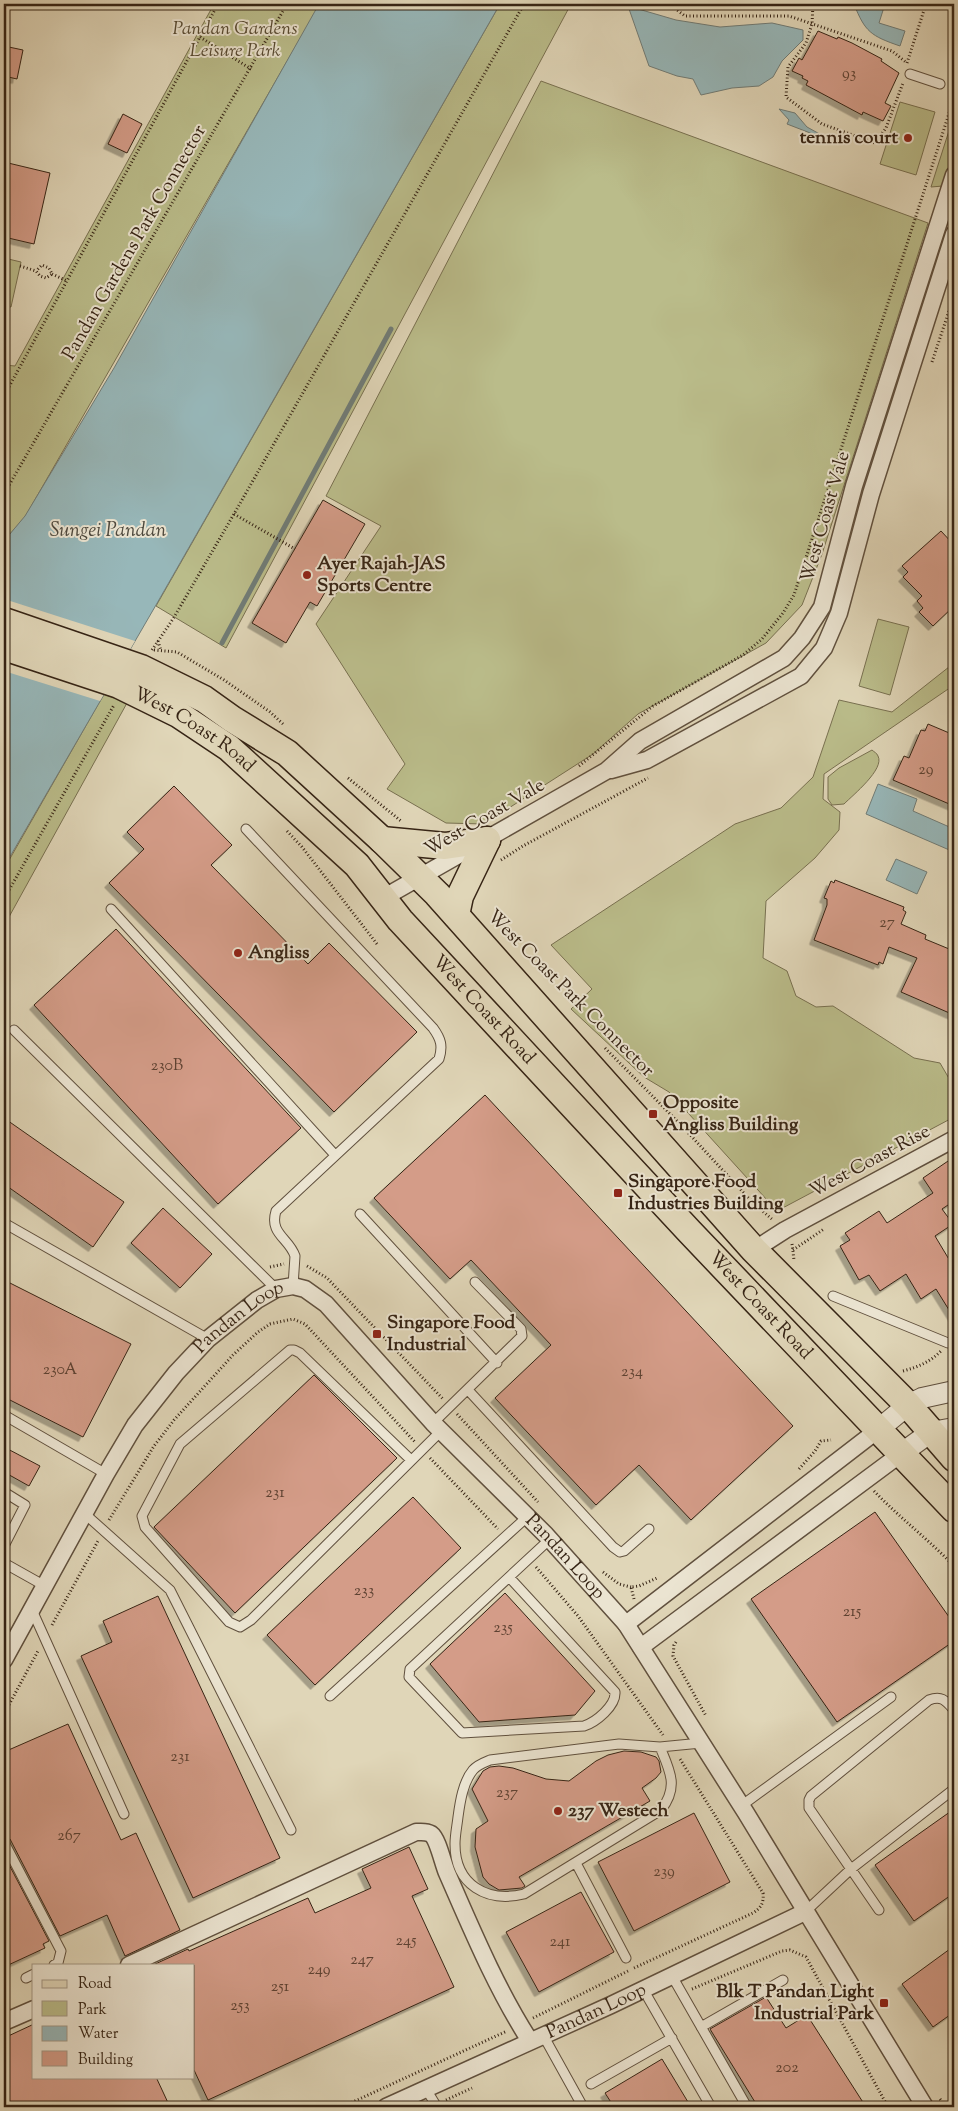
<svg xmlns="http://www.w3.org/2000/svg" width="958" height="2111" viewBox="0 0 958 2111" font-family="'Sorts Mill Goudy',serif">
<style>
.green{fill:#babc8a;stroke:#787050}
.water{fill:#97b7b9;stroke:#707c77}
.pier{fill:#e0d6b8}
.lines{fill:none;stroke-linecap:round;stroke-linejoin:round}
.stream{stroke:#707c77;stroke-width:5}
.building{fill:#d49c88;stroke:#362415;filter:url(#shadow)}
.service-casing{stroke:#60503e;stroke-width:11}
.minor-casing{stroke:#60503e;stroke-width:19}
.tertiary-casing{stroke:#60503e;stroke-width:22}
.primary-casing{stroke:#362415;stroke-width:29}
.path{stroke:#362415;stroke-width:3;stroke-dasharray:1 2.5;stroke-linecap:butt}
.service{stroke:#ebe4d1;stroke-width:9}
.minor{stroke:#ebe4d1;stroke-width:16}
.tertiary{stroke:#ebe4d1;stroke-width:20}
.primary{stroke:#e0d6b8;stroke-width:26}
.poi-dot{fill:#8f2418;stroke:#ebe4d1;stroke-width:2}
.labels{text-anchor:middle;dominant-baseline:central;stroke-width:4;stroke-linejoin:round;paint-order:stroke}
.number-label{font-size:16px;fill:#5e4232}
.park-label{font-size:19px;font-style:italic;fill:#574a32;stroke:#ebe4d1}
.poi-label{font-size:19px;font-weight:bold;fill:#362415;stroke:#ebe4d1;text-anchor:start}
.street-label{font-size:19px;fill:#362415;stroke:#ebe4d1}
.water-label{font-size:20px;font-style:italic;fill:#4e493e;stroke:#ebe4d1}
</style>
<defs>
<filter id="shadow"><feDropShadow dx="-4.5" dy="4.5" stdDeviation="0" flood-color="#0004"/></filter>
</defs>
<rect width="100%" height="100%" fill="#e0d6b8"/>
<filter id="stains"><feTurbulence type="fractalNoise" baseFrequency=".004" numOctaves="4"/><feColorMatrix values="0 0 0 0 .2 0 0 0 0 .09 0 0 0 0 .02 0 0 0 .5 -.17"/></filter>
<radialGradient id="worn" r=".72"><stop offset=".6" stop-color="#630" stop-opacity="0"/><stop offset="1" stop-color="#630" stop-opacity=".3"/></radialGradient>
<!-- green -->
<path class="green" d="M214,4h106l-295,513 -21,24v-176l11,1z
M500,4h71l-345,644 -70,-42z
M541,81l387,142 -106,331 -20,51 -36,38 -128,71 -45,40 -109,70 -38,-1 -59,-34 18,-25 -89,-140 65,-98 -55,-30z
M900,102l35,10 -19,63 -36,-11z
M954,115v33l-11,38 -12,1z
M4,258l17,4 -10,45 -7,-1z
M878,619l31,8 -19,68 -31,-9z
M954,663v22l-130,89 -1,25 17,13 -1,18 -24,28 -49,43 -3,57 24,13 9,25 20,11 17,-1 81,52 26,5 14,24v30l-177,94 -108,-119 -25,-15 -73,-68 21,-20 -41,-44 184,-121 46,-16 32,-31 26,-77 53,12z
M104,694l23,9 -123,223v-57z
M872,750c2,2 5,3 6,6 7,13 -25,39 -34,48l-12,1 -4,-6v-22l11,-9z"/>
<!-- water -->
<path class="water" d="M319,4h181l-344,601 -152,262v-326l21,-25 89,-148z
M854,4h31l-6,19 26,8 -5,15c-29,-10 -35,-14 -46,-42z
M628,6l48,14 44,7 52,-4 31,7v10l-21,21 -9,16 -14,9 -27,2 -31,7 -8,-16 -16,-3 -28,-10z
M779,109l16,4 12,14 29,16 -49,-19 2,-4z
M878,784l39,15 -4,12 41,18v23l-88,-38z
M896,859l31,13 -10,22 -31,-14z"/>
<!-- pier -->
<path class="pier" d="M4,599l131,42 -35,60 -96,-30z"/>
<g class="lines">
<!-- stream -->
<path class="stream" d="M222,643l169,-314"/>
</g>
<!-- building -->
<path class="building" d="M818,31l19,8 1,-2 14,6 30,16 -1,2 18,12 -14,30 6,3 -8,15 -20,-9 -1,3 -56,-30 2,-4 -6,-3 1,-2 -11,-5 7,-13 3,2z
M4,46l19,4 -6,29 -13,-3z
M123,114l19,10 -15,29 -19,-9z
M4,162l46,11 -16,71 -30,-7z
M323,500l42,24 -48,82 -7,-4 -24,41 -34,-20z
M941,531l13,14v61l-21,20 -14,-14 4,-4 -6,-7 5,-5 -19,-19 5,-5 -6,-6z
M928,724l26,11v71l-61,-26 11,-24 5,2 12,-28 4,1z
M174,786l58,59 -21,20 97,99 21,-21 88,89 -83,80 -225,-229 35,-34 -17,-17z
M835,880l69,27 -1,3 3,2 -5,12 25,11 -1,4 29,12v64l-53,-23 16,-34 -28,-11 -6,17 -4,-2 -1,3 -64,-25 13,-35v-6l-3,-1 7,-17 3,2z
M116,929l185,199 -83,76 -184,-199z
M485,1095l308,331 -102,94 -52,-55 -43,40 -101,-107 56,-53 -80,-85 -21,19 -76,-81z
M4,1118l120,84 -31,45 -89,-63z
M954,1157v44l-12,8 11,15 -18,12 15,25 4,-3v60l-18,-29 -15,10 -15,-25 -26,17 -11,-16 -10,5 -19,-34 10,-6 -5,-7 34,-22 8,12 46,-30 -10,-15z
M163,1208l49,46 -32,34 -49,-45z
M4,1280l127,64 -48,93 -79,-40z
M314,1375l83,83 -162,155 -81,-86z
M4,1447l36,19 -11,20 -25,-14z
M413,1497l48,51 -146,137 -48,-50z
M875,1512l79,112v17l-117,81 -86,-123z
M505,1593l90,98 -20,24 -96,7 -49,-58z
M158,1596l122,262 -87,40 -112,-242 31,-14 -9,-21z
M68,1724l53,116 15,-7 44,97 -55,26 -18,-41 -47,21 -50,-97 -6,-3v-84z
M624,1751l17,1 15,5 3,4 2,11 -5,6 -14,10 8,13 -131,76 6,9 -3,2 -23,2 -10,-6 -6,-7 -8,-30 1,-18 12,-8 -16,-32 11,-18 7,-4 9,-1 14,2 33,11 23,2 27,-20 12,-6z
M954,1809v84l-40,28 -39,-56z
M694,1813l36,69 -96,49 -36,-69z
M409,1847l19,42 -16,7 42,91 -246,113 -14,-30v-105h-41l35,-16 1,2 119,-53 7,15 56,-25 -9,-19z
M4,1855l45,86 -6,3 2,4 -41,19z
M581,1892l33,60 -75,40 -33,-60z
M954,1946v66l-21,15 -31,-43z
M766,1997l20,31 21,-13 59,92h-108l-48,-78z
M34,2024v53h122l14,30h-166v-69z
M662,2059l29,48h-77l-9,-14z"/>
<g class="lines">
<defs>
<path id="service" d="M910,74l30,10
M246,829l187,199c8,11 10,18 6,31l-163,152c-7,23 13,27 19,45l-2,30
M111,909l224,246
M14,1030l262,259
M360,1214l137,149
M4,1223l204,116
M833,1296l115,47 6,-1
M468,1390l145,157 7,5 4,-1 25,-22
M4,1415l102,59
M433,1423l89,-87 -1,-7 -46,-47
M411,1460l-111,-107 -6,-3h-4l-110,94 -38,72 3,11 84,95 11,5 11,-7 190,-189
M4,1492l21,13 -21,41
M84,1513l86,77 121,240
M4,1563l41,23
M509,1577l106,115c1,14 -19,30 -31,34l-122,7 -53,-56 1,-8 140,-130
M32,1610l92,204
M330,1696l197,-179
M660,1747c10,24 19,40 1,63l-137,84c-37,9 -69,-9 -69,-50 0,-9 2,-18 3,-27 2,-15 5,-35 15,-47 4,-5 12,-8 17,-10l129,-16 41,3 41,-4
M741,1806l150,-109
M4,1842l57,109 -3,12 -4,2
M576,1863l50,95
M879,1910l-70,-102v-8l2,-4 118,-96c13,-5 17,1 25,10
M805,1912l46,-43 103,-80
M672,1976l75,131
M26,1978l8,-4
M643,1989l68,118
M701,2027l82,-47
M543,2035l40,72
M591,2084l81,-46
M426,2089l11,18"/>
<g id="minor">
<path d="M611,770l36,-10 154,-84 23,-28 15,-35 32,-119 83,-260"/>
<path d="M383,898l223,-127 34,-30 144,-83 18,-20 20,-31 32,-121 100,-311"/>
<path d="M754,1250l31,-20 169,-91"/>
<path d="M626,1624l253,-195"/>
<path d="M641,1647l261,-194"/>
<path id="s1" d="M4,1660l102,-186 29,-49 41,-52 32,-34 49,-39 19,-11 17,-3 12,3 21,15 107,119 113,112 80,89 120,189 179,294"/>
<path d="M129,1965l287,-133c5,0 10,-1 15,2 7,5 12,30 16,39 25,57 49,115 83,168"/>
<path d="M4,2022l30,-13"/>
<path id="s2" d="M386,2107l225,-102 194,-93"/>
</g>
<path id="tertiary" d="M879,1429l29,-24 14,-7 32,-7
M902,1453l29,-21 23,-4"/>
<g id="primary">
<path d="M4,621l137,47 63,31 28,20 55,34 95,87 55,54 317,356 154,155 46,53"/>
<path id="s3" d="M4,647l115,38 59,29 51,34 128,117 43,55 289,311 265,278"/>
<path d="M382,840l63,6 42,-6"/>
<path d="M456,915l4,-19 27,-56"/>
</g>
</defs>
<!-- service casing -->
<use href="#service" class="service-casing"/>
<!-- minor casing -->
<use href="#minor" class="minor-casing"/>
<!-- tertiary casing -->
<use href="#tertiary" class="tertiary-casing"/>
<!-- primary casing -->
<use href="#primary" class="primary-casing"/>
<!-- path -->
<path class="path" d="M669,4l16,12h104l103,35 15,12 18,-56
M813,4l-1,20 -6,19 -18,24 -2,30 36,27 53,19 11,-15 17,-45
M200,37l51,32
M20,266l16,5 4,5 6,2 6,-4 -3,-6 -7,-3 -6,6
M52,274l15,7
M932,362l22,-66
M4,396l214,-392
M4,494l283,-490
M234,514l61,35
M158,641l3,10
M152,650l21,-31 61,-105 290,-510
M154,650l23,2 47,28 46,32 13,12
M579,766l74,-60 90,-51 19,-16 21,-26 11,-18 160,-497
M348,778l53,43
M287,831l15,16 75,97
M501,860l22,-14 125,-68
M4,899l110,-194
M605,1048l76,77 72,78 20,17
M792,1244l2,16
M793,1250l31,-21
M307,1266l20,12 116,121
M270,1267l14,-3
M903,1371c15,-4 27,-9 38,-20
M457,1414l81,88
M430,1458l68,71
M799,1469l16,-18 6,-10 10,-1
M874,1491c26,27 55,49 80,75
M109,1520l45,-74 20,-26 59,-65 25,-23 12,-8 23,-5 12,5 110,118
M536,1567l42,49 85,119
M603,1572l16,12 12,3
M634,1599l-3,-12 8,-1 18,-8
M52,1625l46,-84
M676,1642l-2,3 -1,11 33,60
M4,1714l34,-63
M634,1968l119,-55c8,-5 11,-10 10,-20l-83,-134
M692,1989l90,-38 8,-1 16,7 82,150
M533,2018l95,-47
M940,2099l6,8
M446,2100l26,-12
M342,2107l165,-76"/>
<!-- service -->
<use href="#service" class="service"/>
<!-- minor -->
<use href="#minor" class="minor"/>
<!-- tertiary -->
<use href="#tertiary" class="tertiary"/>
<!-- primary -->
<use href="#primary" class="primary"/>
</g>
<!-- markers -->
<g class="poi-dot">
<circle cx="908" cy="138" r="5"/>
<circle cx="307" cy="575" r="5"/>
<circle cx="238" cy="953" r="5"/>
<rect x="648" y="1109" width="10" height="10" rx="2.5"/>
<rect x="613" y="1188" width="10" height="10" rx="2.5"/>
<rect x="372" y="1329" width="10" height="10" rx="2.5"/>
<circle cx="558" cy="1811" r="5"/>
<rect x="879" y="1998" width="10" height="10" rx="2.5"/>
</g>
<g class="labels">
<!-- number labels -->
<g class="number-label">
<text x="849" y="74">93</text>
<text x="926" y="770">29</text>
<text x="887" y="923">27</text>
<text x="167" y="1066">230B</text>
<text x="60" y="1370">230A</text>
<text x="632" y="1372">234</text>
<text x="275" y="1493">231</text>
<text x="364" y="1591">233</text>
<text x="852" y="1612">215</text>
<text x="503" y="1628">235</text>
<text x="180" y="1757">231</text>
<text x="507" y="1793">237</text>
<text x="69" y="1836">267</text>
<text x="664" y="1872">239</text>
<text x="406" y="1941">245</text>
<text x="560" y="1942">241</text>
<text x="362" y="1960">247</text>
<text x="319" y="1970">249</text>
<text x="280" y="1987">251</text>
<text x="240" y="2006">253</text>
<text x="787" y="2068">202</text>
</g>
<!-- park labels -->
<g class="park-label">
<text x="235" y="29">Pandan Gardens<tspan x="235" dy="22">Leisure Park</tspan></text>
</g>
<!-- poi labels -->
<g class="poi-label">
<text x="898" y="138" text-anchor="end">tennis court</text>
<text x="317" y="564">Ayer Rajah-JAS<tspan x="317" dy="22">Sports Centre</tspan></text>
<text x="248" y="953">Angliss</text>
<text x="663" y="1103">Opposite<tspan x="663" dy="22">Angliss Building</tspan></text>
<text x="628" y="1182">Singapore Food<tspan x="628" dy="22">Industries Building</tspan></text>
<text x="387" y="1323">Singapore Food<tspan x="387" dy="22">Industrial</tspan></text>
<text x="568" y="1811">237 Westech</text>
<text x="874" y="1992" text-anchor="end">Blk T Pandan Light<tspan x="874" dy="22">Industrial Park</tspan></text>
</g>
<!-- street labels -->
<g class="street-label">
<text transform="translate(135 243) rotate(-60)">Pandan Gardens Park Connector</text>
<text transform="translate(826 517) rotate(-74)">West Coast Vale</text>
<text stroke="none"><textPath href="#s3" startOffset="209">West Coast Road</textPath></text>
<text transform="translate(485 818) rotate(-30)">West Coast Vale</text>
<text transform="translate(570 994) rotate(45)">West Coast Park Connector</text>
<text stroke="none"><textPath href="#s3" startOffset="614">West Coast Road</textPath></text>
<text transform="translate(870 1162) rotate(-28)">West Coast Rise</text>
<text stroke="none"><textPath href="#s3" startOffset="1019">West Coast Road</textPath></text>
<text stroke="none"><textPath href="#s1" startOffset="420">Pandan Loop</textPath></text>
<text stroke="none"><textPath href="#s1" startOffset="870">Pandan Loop</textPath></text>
<text stroke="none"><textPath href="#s2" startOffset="231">Pandan Loop</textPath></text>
</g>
<!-- water labels -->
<g class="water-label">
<text x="108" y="531">Sungei Pandan</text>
</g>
</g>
<!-- margin -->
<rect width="958" height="2111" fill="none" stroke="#e0d6b8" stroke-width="20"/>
<rect x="5" y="5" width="948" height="2101" fill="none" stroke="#362415" stroke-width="2.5"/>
<rect x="10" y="10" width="938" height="2091" fill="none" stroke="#362415"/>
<!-- legend -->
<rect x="32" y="1964" width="162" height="115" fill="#ebe4d1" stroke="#a39786"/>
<rect x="42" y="1980" width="25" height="8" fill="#e0d6b8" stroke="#a39786"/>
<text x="78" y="1988" font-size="15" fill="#362415">Road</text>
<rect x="42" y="2001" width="25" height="15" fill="#babc8a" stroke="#a39786"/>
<text x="78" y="2014" font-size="15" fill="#362415">Park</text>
<rect x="42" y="2026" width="25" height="15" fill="#97b7b9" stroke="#a39786"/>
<text x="78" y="2038" font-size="15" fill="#362415">Water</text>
<rect x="42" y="2051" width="25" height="15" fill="#d49c88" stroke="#a39786"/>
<text x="78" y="2064" font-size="15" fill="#362415">Building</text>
<rect width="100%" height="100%" filter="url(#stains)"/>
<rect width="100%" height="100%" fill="url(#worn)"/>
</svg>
